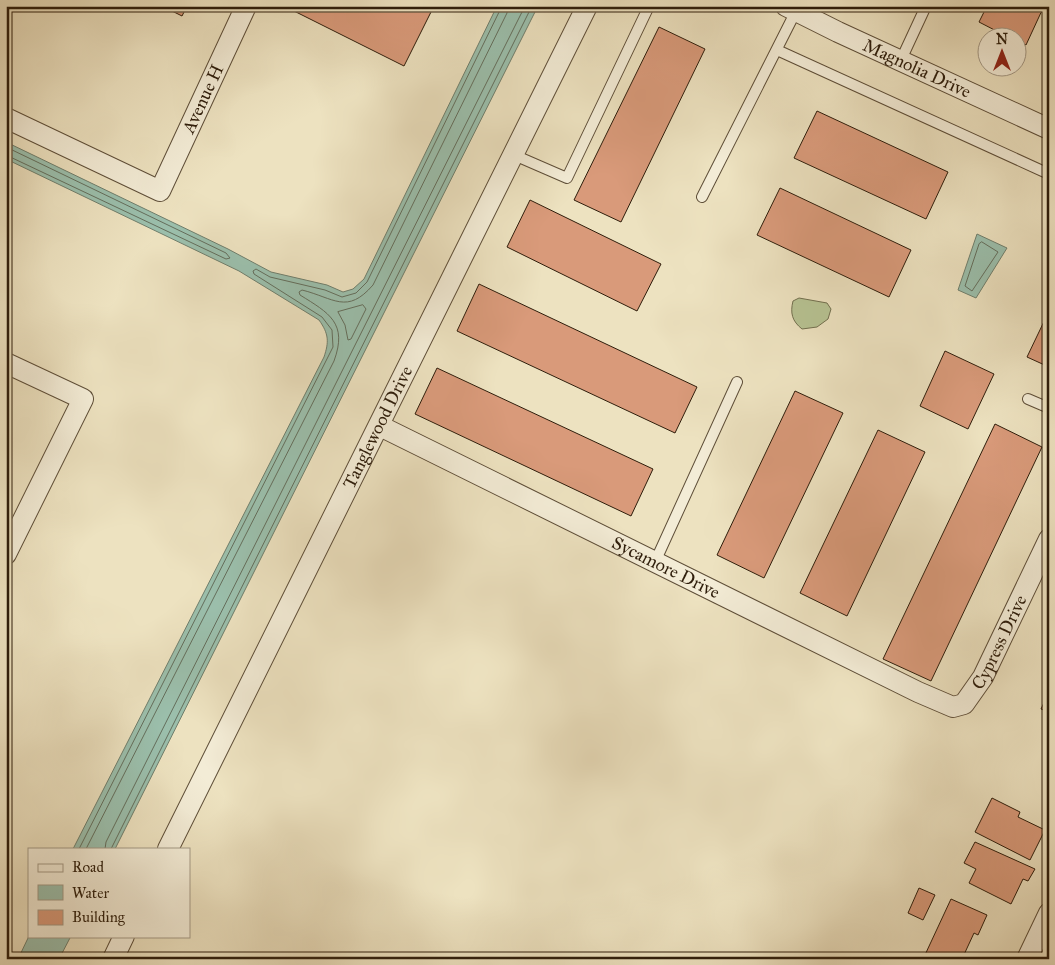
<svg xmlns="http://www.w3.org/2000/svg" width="1055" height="965" viewBox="0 0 1055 965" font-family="'IM FELL Great Primer',serif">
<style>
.green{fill:#b7c393;stroke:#72704f}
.water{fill:#9bbfac;stroke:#6f7e6c}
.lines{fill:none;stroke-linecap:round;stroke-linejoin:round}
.shore{stroke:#646e5c;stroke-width:1}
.building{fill:#d99a7a;stroke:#2e1d0b}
.lane-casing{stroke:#5e4e38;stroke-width:12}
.street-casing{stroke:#5e4e38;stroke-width:22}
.lane{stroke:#f3ecd6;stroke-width:10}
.street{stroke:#f3ecd6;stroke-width:20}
.labels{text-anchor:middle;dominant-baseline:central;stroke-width:4;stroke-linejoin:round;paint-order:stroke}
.street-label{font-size:18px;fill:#2e1d0b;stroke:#f3ecd6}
</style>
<rect width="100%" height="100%" fill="#ede2c0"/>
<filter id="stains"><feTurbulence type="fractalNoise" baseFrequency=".004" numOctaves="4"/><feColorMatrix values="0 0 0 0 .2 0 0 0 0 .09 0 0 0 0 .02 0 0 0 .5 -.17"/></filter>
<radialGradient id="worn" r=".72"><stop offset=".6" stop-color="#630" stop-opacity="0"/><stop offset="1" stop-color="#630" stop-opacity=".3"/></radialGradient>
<!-- green -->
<path class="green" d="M799,298l28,5 4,6 -3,10 -11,8 -15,2c-10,-8 -12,-16 -9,-28z"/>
<!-- water -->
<path class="water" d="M497,6h41l-423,843h-42l251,-492c5,-15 5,-23 -5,-37l-80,-49 -233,-112v-17l222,107 43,23 56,13 16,7 10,-3 11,-10z
M977,234l30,14 -31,50 -18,-8z
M29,936h42l-12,23h-41z"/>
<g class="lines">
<!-- shore -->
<path class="shore" d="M6,147l220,106 4,5 -4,1 -220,-104
M982,242l16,10 -26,39 -7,-5 14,-42z
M363,305l3,4 -15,30 -3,1 -3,-15 -7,-13z
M79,849l254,-502 -1,-17 -10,-13 -68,-43 -1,-3 3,-2 14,8 55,13 17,7 14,-4 11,-11 135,-276
M86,849l248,-488c14,-38 -5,-48 -34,-66l-1,-3 3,-2c32,8 45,25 71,-5l134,-272 1,-7
M105,849l1,-7 419,-836
M111,849l421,-843"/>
</g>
<!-- building -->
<path class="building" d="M162,6h25l-5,10z
M293,6h141l-30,60 -112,-56z
M987,6h57l-18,39 -8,-4v-3h-8l-31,-16z
M659,27l46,22 -84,173 -47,-22z
M817,111l131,61 -22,47 -132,-61z
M780,188l131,62 -22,47 -132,-62z
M530,200l131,64 -24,47 -130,-64z
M479,284l218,103 -22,46 -218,-102z
M1049,311v56l-22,-10z
M945,351l49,23 -26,55 -48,-23z
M437,368l216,101 -22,47 -216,-102z
M795,391l48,22 -79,165 -47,-23z
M995,424l47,23 -111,234 -48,-22z
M878,430l47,22 -78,164 -47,-23z
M1049,692v20l-8,-3z
M992,798l28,14 -2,5 27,13 -15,30 -55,-28z
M975,842l60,27 -7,12 -5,-2 -12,25 -42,-21 7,-14 -12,-6z
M919,888l16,7 -12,25 -15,-7z
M951,899l36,16 -9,20 -4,-2 -12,26h-35l-3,-2z"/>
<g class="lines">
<defs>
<path id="lane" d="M777,50l272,124
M900,62l26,-56
M514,155l53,23 82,-172
M702,197l94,-186
M1028,399l21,9
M655,562l82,-180"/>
<g id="street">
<path id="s1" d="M786,6l52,26 211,97"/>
<path id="s2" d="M6,118l154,73 86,-185"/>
<path d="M6,363l77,36 -77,155"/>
<path id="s3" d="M380,426l538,266 35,15 11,-3 19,-27 66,-138"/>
<path id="s4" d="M168,849l419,-843"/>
<path d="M113,959l11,-23"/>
<path d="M1027,959l22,-46"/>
</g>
</defs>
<!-- lane casing -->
<use href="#lane" class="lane-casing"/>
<!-- street casing -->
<use href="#street" class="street-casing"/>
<!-- lane -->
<use href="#lane" class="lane"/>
<!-- street -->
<use href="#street" class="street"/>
</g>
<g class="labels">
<!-- street labels -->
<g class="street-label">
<text stroke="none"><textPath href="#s1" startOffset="145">Magnolia Drive</textPath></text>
<text stroke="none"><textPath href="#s2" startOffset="272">Avenue H</textPath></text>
<text stroke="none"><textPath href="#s4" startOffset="471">Tanglewood Drive</textPath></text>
<text stroke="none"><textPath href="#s3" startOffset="319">Sycamore Drive</textPath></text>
<text stroke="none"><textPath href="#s3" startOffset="721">Cypress Drive</textPath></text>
</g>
</g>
<!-- margin -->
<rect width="1055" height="965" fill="none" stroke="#ede2c0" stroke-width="25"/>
<rect x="8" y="8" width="1040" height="950" fill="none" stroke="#2e1d0b" stroke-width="2.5"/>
<rect x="12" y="12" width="1030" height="940" fill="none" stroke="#2e1d0b"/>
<!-- legend -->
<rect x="28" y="848" width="162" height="90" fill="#f3ecd6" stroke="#a49985"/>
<rect x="38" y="864" width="25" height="8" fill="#f3ecd6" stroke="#a49985"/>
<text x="72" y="872" font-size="15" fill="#2e1d0b">Road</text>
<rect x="38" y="885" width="25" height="15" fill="#9bbfac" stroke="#a49985"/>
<text x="72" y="898" font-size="15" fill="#2e1d0b">Water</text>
<rect x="38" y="910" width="25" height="15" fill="#d99a7a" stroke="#a49985"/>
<text x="72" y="922" font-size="15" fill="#2e1d0b">Building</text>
<!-- north arrow -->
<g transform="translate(1002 52)"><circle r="24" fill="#f3ecd6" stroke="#a49985"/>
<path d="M0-4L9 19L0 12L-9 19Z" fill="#8f2418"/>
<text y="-8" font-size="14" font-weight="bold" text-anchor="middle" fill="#2e1d0b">N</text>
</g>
<rect width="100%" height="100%" filter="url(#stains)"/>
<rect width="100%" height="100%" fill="url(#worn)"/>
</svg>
